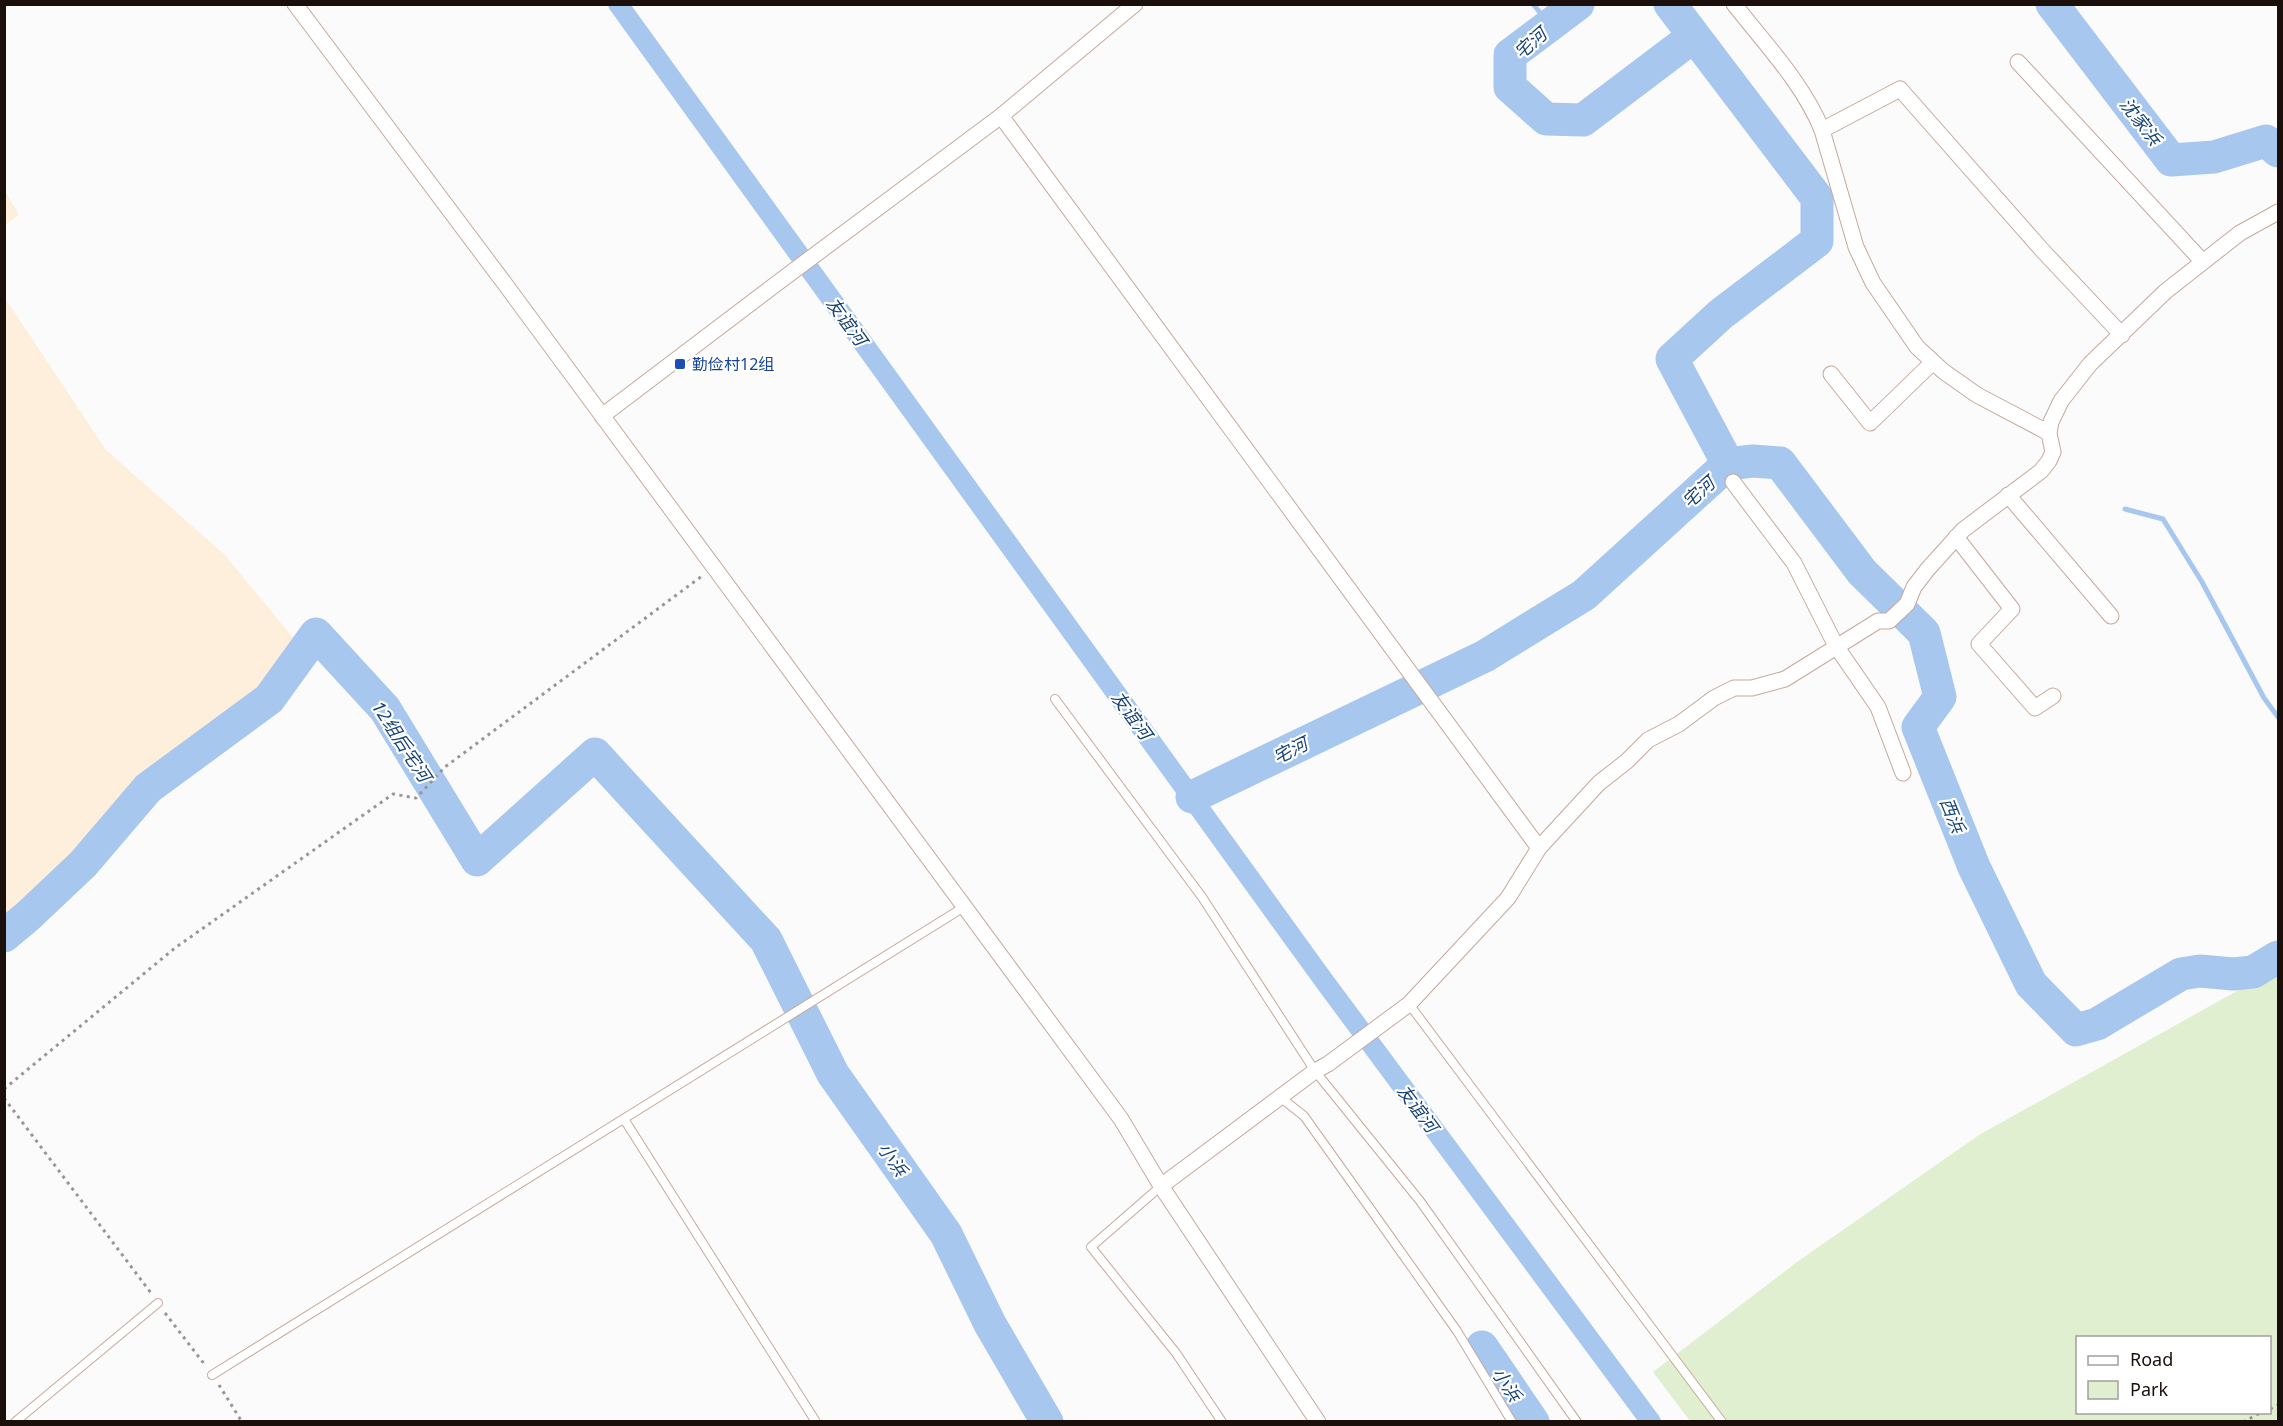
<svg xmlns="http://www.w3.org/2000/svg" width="2283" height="1426" viewBox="0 0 2283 1426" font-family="'Noto Sans','Noto Sans SC',sans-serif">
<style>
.commercial{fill:#feefdc}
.green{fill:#e0efcf;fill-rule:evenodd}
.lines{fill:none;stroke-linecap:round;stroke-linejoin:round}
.stream{stroke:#a7c7ef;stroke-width:5}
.canal{stroke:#a7c7ef;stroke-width:20}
.river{stroke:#a7c7ef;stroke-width:33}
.lane-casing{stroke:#c7a899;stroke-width:10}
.street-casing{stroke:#c7a899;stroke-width:17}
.path{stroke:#9b9694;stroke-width:3;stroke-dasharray:3 4.5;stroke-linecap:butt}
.lane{stroke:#fff;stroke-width:8}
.street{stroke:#fff;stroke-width:15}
.transit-dot{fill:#1a4fb4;stroke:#fff;stroke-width:2}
.labels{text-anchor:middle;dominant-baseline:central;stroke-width:4.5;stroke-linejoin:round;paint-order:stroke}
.transit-label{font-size:16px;fill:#164399;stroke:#fff;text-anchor:start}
.water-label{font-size:18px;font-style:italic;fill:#194476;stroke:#fff}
</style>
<rect width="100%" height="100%" fill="#fbfbfb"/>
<!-- commercial -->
<path class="commercial" d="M5,191l14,24 -14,10h-1z
M5,298l101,152 119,105 79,96 -189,175 -110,106z"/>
<!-- green -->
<path class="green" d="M2278,968v453h-588l-37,-49 144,-110 182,-127zM2078,1338h192v74h-192z"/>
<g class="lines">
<!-- stream -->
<path class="stream" d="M1533,4l17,21
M2125,509l38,10 39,63 62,116 14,19"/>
<!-- canal -->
<path class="canal" d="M618,4l704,974 329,444"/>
<!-- river -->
<path class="river" d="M1578,4l-68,51v32l36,32 37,1 111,-84
M2052,4l119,156 43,-3 52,-16 12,10
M1728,464l25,-3 27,2 82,109 62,61 16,64 -22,30 56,140 57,117 45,46 21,-6 84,-50 19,-3 33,3 20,-2 25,-15
M1192,797l293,-141 99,-61 144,-131 -56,-105 49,-45 96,-73v-43l-147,-194
M4,936l24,-20 55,-52 65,-76 121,-89 47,-65 69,75 92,151 118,-106 171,186 67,134 113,160 44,90 57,98
M1482,1347l51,75"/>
<defs>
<path id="lane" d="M1055,699l147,198 113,174 105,130 157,221
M1409,1004l313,418
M1280,1097l24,19 75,105 78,110 55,91
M624,1119l192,303
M1161,1186l-70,61 85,106 46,69
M212,1375l752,-468
M15,1422l143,-119"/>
<path id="street" d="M295,4l213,284 613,831 40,67 157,236
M1734,4c31,40 69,79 88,126l34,117 17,36 44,64 26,24 34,24 72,38
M2018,62l185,200
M1001,116l538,732
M1822,130l78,-41 142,161 80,85
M1831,374l39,49 63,-61
M602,416l178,-135 221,-165 134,-112
M1733,482l61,81 42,83 42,61 25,66
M2008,495l103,121
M1956,537l56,72 -33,35 56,64 18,-12
M1161,1186l154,-115 13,-7 81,-60 99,-106 31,-50 60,-65 28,-22 21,-21 31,-16 35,-26 20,-10h18l33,-9 93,-58h11l18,-17 7,-17 13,-17 36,-40 78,-59 8,-10 4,-9 -4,-19 2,-11 10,-21 29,-37 76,-73 74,-58 38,-21"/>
</defs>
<!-- lane casing -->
<use href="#lane" class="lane-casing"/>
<!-- street casing -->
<use href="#street" class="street-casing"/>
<!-- path -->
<path class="path" d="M4,1089l171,-141 218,-154 23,4 29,-31 257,-191
M4,1098l147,195
M165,1313l40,52
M219,1385l23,37
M2270,1409l8,-4
M2243,1422l19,-10"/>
<!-- lane -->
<use href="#lane" class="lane"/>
<!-- street -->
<use href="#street" class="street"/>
</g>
<!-- markers -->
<rect class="transit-dot" x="674" y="358" width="12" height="12" rx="3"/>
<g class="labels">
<!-- transit labels -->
<g class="transit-label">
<text x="692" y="364">勤俭村12组</text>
</g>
<!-- water labels -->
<g class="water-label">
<text transform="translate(1530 43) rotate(-41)">宅河</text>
<text transform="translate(2141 121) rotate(52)">沈家浜</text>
<text transform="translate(847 321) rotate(54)">友谊河</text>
<text transform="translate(1698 492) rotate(-42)">宅河</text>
<text transform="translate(1132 715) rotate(54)">友谊河</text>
<text transform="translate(402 741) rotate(57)">12组后宅河</text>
<text transform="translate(1290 750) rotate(-26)">宅河</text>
<text transform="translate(1953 815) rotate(68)">西浜</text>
<text transform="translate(1418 1108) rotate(53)">友谊河</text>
<text transform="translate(893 1159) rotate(55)">小浜</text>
<text transform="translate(1507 1384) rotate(56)">小浜</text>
</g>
</g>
<!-- border -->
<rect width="2283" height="1426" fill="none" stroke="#1a0f0a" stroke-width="12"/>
<!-- legend -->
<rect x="2076" y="1336" width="195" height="78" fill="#ffffff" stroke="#a39f9d" stroke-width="1.5"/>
<rect x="2088" y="1356" width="30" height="9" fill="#ffffff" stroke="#a39f9d" stroke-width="1.5"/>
<text x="2130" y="1366" font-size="18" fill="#1a0f0a">Road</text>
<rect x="2088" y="1381" width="30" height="18" fill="#e0efcf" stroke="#a39f9d" stroke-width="1.5"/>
<text x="2130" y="1396" font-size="18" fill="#1a0f0a">Park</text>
</svg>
